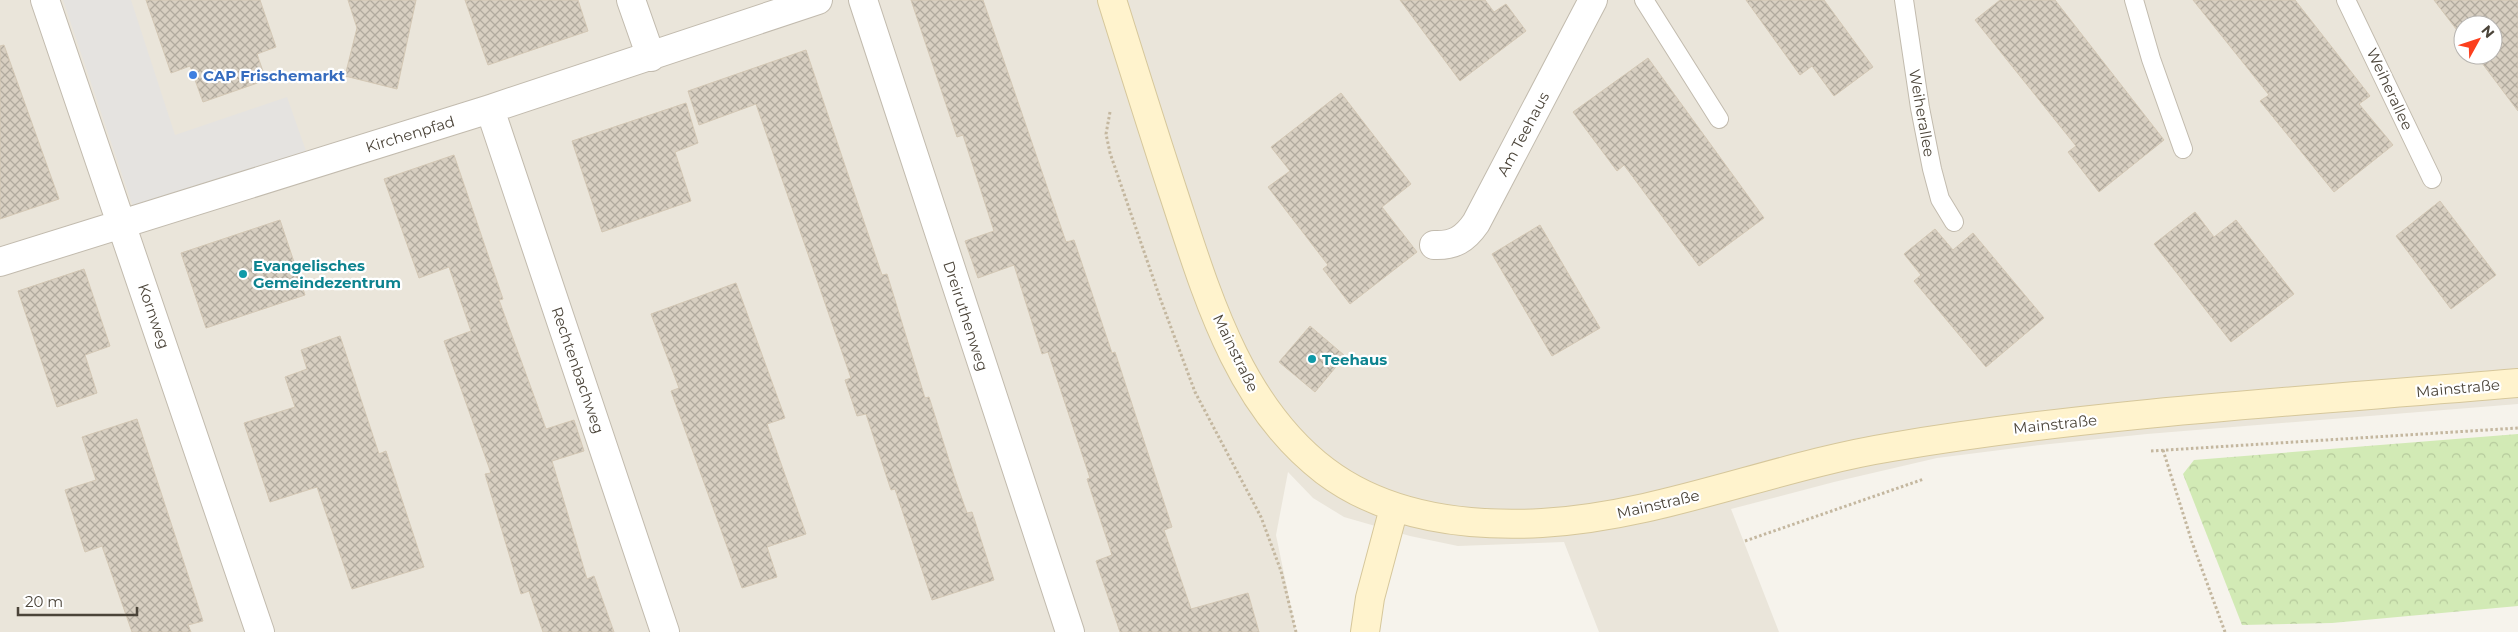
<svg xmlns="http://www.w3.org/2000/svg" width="2518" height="632" viewBox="0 0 2518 632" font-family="Montserrat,sans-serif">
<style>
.residential{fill:#eae5da;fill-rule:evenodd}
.forest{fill:url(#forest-crowns)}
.parking{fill:#e5e3e0}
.building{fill:url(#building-cross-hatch);stroke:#d3c7b4}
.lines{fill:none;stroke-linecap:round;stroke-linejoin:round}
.service-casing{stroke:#c2bbae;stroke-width:20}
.minor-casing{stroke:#c2bbae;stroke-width:30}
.secondary-casing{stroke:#d6c79b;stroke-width:30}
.path{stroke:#c4b79f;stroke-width:3;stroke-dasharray:2.5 2.5;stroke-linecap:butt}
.service{stroke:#fff;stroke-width:18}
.minor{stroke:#fff;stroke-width:28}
.secondary{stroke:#fff3cd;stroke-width:28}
.shop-dot{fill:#3f7fe0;stroke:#fff;stroke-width:2}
.culture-dot{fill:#0f9aa8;stroke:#fff;stroke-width:2}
.labels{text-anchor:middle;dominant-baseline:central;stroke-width:4.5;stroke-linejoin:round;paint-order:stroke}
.shop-label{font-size:15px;font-weight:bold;fill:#366cbe;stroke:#fff;text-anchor:start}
.street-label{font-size:15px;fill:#4b4439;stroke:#fff}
.culture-label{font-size:15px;font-weight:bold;fill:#0d838f;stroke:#fff;text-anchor:start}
</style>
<defs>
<pattern id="forest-crowns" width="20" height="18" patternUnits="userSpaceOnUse" patternTransform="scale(1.25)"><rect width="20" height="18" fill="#d2eab5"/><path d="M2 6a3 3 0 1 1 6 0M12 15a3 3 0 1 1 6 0" fill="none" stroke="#b6ca9c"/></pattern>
<pattern id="building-cross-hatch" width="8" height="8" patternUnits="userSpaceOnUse" patternTransform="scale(1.25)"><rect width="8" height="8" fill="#d8cfc1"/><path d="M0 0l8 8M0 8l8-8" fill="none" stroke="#b1aa9e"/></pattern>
</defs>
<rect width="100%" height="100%" fill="#f6f3ec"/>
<!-- residential -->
<path class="residential" d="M0,0h2518v404l-371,30 -107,11 -103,13 -103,24 -103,27 48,123h-180l-35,-90 -106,4 -48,-10 -66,-19 -31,-19 -25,-26 -12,63 20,97h-1296zM2463,25h30v30h-30z"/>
<!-- forest -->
<path class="forest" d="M2518,434v172l-186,17 -90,2 -59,-151 11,-14z"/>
<!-- parking -->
<path class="parking" d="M63,0h68l44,135 112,-38 19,54 -172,59z"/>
<!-- building -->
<path class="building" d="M146,0h114l16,47 -19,7 9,26 -63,22 -13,-36 -19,7z
M348,0h68l-19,89 -52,-13 12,-48z
M465,0h113l10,31 -100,34z
M911,0h72l83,242 8,-2 38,113 3,-1 57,175 -8,3 27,79 57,-16 11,39h-139l-24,-71 16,-6 -25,-76 3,-1 -42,-126 -6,2 -28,-89 -36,13 -13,-37 29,-10 -31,-96 -6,2z
M1400,0h85l9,12 12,-8 20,27 -66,50z
M1746,0h78l49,67 -39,29 -22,-30 -12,9z
M2000,0h55l109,140 -65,52 -31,-40 8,-6 -101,-126z
M2193,0h102l75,96 -11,8 34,41 -59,47 -74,-91 9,-6z
M2434,0h84v111l-42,-56h17v-30h-30v13z
M4,45l55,154 -59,20v-173z
M806,50l76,225 5,-1 38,124 4,-1 26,82 12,34 5,-1 22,68 -62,20 -37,-111 -4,1 -25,-76 -9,2 -12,-36 6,-2 -95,-274 -57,21 -11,-34z
M1648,58l116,160 -65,48 -75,-101 -7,6 -44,-59z
M1341,93l70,91 -29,23 35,45 -67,52 -27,-35 5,-4 -60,-78 22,-16 -19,-24z
M686,103l12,40 -23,9 16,49 -89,31 -30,-91z
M454,155l49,144 -4,1 47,129 28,-9 10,31 -32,10 35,118 7,-3 20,56h-71l-14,-41 -8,3 -36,-120 6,-1 -47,-132 27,-10 -22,-64 -30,11 -35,-99z
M2440,201l56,74 -45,34 -55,-73z
M2195,212l19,25 22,-17 58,74 -63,48 -77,-98z
M280,220l25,75 -99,33 -25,-75z
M1540,225l60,103 -48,28 -60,-102z
M1935,229l18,21 20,-17 71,85 -58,49 -72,-86 7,-6 -17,-21z
M84,269l26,77 -25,9 12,38 -40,14 -39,-116z
M736,283l49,135 -18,6 39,110 -39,13 10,30 -35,11 -71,-197 8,-3 -28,-74z
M1310,326l35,30 -30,36 -36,-30z
M340,336l39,118 7,-3 38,116 -72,22 -35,-102 -47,15 -26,-79 51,-16 -10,-30 22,-8 -6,-19z
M137,419l66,202 -15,4 3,7h-59l-30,-86 -17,6 -20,-62 31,-10 -14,-43z"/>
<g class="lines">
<defs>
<path id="service" d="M1644,0l75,119
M1904,0l16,108 12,61 8,30 14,23
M2134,0l17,59 32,90
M2346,0l86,179"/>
<path id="minor" d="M45,0l215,632
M631,0l20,57
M863,0l207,632
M490,109l175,523
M1434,245c20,1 31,-6 42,-22l117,-223
M0,262l490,-153 328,-109"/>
<path id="secondary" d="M1112,0c20,64 40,128 61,192 33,100 64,212 152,279 61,46 143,56 217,52 120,-7 232,-57 350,-76 207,-35 417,-46 626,-64
M1365,632l5,-34 24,-90"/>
</defs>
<!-- service casing -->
<use href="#service" class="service-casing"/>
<!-- minor casing -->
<use href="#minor" class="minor-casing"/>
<!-- secondary casing -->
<use href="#secondary" class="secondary-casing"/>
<!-- path -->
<path class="path" d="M1110,112l-4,22 4,19 50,145 35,94 66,125 20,54 15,61
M2163,450l29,92 33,90
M2151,451l367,-23
M1745,541l179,-62"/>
<!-- service -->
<use href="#service" class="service"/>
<!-- minor -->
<use href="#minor" class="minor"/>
<!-- secondary -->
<use href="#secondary" class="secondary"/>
</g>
<!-- markers -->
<circle class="shop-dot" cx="193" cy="75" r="5"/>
<g class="culture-dot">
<circle cx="243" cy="274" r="5"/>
<circle cx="1312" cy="359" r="5"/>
</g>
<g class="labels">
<!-- shop labels -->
<g class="shop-label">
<text x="203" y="75">CAP Frischemarkt</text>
</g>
<!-- street labels -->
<g class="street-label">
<text transform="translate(2390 89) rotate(65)">Weiherallee</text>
<text transform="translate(1922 113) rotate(80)">Weiherallee</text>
<text transform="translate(410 134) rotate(-17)">Kirchenpfad</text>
<text transform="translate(1523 134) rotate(-62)">Am Teehaus</text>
<text transform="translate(154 316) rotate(71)">Kornweg</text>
<text transform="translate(966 316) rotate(72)">Dreiruthenweg</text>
<text transform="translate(1236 353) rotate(64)">Mainstraße</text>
<text transform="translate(578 370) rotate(71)">Rechtenbachweg</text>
<text transform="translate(2458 388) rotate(-5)">Mainstraße</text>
<text transform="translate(2055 424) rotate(-6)">Mainstraße</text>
<text transform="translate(1658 504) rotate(-13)">Mainstraße</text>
</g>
<!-- culture labels -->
<g class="culture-label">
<text x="253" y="265">Evangelisches<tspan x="253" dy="17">Gemeindezentrum</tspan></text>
<text x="1322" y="359">Teehaus</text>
</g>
</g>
<!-- north arrow -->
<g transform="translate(2478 40) rotate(50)"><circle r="24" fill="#ffffff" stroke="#b7b4b0"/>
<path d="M0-4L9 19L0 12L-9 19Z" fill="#fc3f1d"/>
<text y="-8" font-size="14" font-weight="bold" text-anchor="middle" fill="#4b4439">N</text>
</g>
<!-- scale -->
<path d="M18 607v8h119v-8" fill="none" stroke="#4b4439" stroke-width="2.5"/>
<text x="25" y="607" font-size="15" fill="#4b4439" stroke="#ffffff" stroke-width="4" paint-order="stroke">20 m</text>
</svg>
